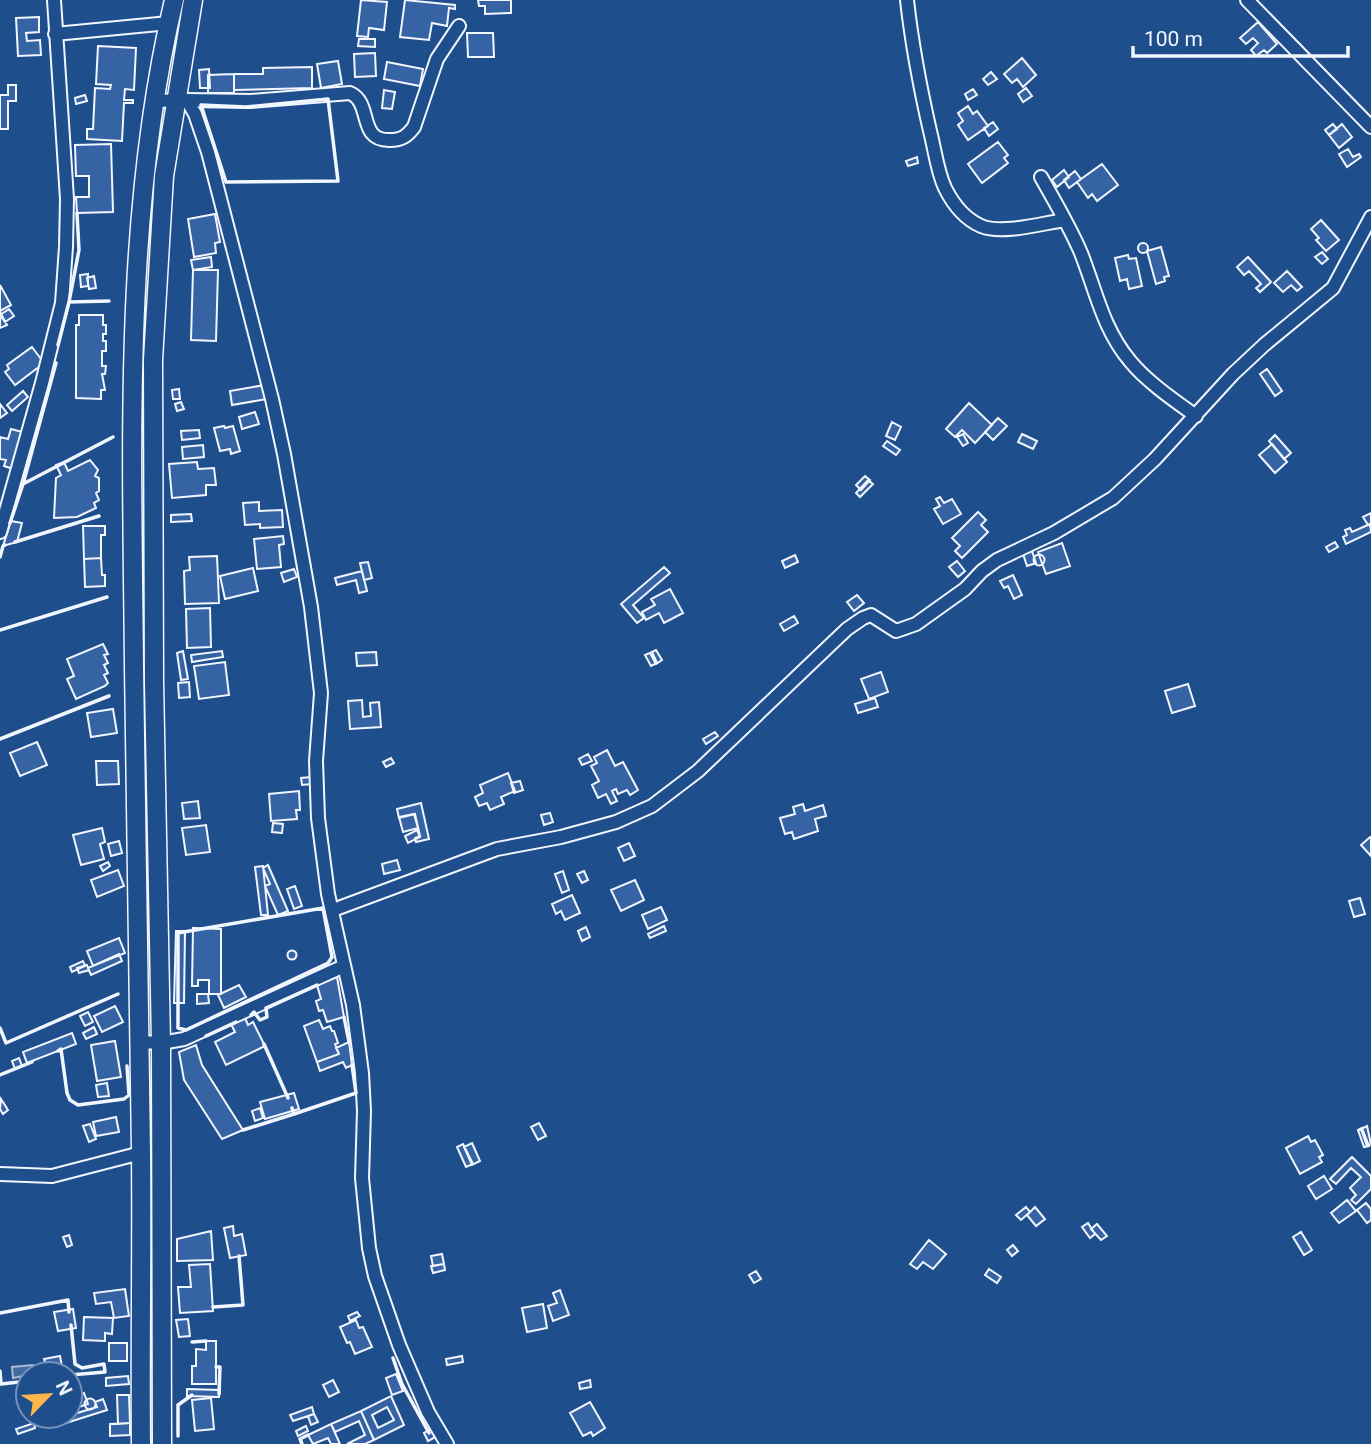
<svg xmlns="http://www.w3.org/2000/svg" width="1371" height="1444" viewBox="0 0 1371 1444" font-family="Roboto,sans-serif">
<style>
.water{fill:#446ba0;stroke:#a8bbd7;stroke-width:2}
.building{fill:#3563a3;stroke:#f2f6ff;stroke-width:2;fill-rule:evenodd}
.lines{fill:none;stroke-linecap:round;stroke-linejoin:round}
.minor-casing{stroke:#f2f6ff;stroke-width:16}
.secondary-casing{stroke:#f2f6ff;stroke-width:21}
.minor{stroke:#1f4e8c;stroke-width:12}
.secondary{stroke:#1f4e8c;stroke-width:18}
.wall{stroke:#f2f6ff;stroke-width:3.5}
</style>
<rect width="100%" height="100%" fill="#1f4e8c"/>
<!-- water -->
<path class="water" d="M33,1365l4,5 -3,4 -21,4 -1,-11z"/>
<!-- building -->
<path class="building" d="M361,0l26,2 -3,28 -15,-2 -1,9 -11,-1z
M405,0l50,5v4l-6,-1 -2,18 -15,-3 -3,17 -29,-3z
M478,0h33v13l-26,1v-8h-6z
M39,17v15l-13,1 1,8 13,-1 1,15 -23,1 -2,-38z
M1258,22l19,22 -10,9 -3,-3 -8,6 -5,-6 7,-7 -5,-5 -7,6 -6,-6z
M467,33h26l1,24h-26z
M359,39h16v8l-17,-1z
M98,46l38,2 -2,42 -9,-1 -1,11h9v3h-9l-2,38 -35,-2v-10h6l2,-41 15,1 1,-4 -15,-1z
M375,53l1,23 -21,1 -1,-23z
M1022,58l14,17 -13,12 -6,-8 -5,4 -8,-9z
M338,61l4,23 -21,4 -4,-24z
M387,62l36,7 -3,17 -36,-7z
M312,67v21l-78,2v-16h29v-6z
M209,69l1,19h-10l-1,-18z
M991,72l6,7 -9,6 -5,-6z
M234,74v19h-26v-18z
M8,85h8v16h-8v28h-8v-34h8z
M1026,88l6,8 -9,6 -5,-8z
M973,89l4,6 -9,5 -3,-6z
M384,90l11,2 -3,17 -10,-1z
M85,95l2,6 -11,3 -1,-6z
M968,106l5,8 4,-3 11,15 -20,14 -10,-15 5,-4 -5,-8z
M993,122l5,7 -9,7 -5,-8z
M1333,124l4,5 -8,6 -4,-5z
M1342,124l10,13 -13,11 -10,-13z
M998,142l10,13 -4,3 4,5 -26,20 -14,-19z
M111,144l2,68 -36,1 -1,-16h13v-21h-13l-1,-31z
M1348,149l5,8 6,-3 2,3 -14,10 -8,-13z
M917,157l1,6 -10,3 -2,-5z
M1102,164l16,21 -21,16 -5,-7 -4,4 -11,-16z
M1064,170l5,7 -12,10 -5,-7z
M1075,171l6,8 -12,9 -5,-8z
M215,214l5,28 -5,1 1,10 -22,4 -6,-38z
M1321,220l18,20 -13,11 -10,-11 3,-2 -8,-9z
M1138 248a5 5 0 1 1 10 0a5 5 0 1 1-10 0Z
M1161,247l8,29 -5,1 1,4 -9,3 -9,-33z
M1322,252l6,7 -6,5 -7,-7z
M1128,255l1,4 7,-1 6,28 -13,3 -2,-10 -7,2 -5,-23z
M211,257l1,10 -19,3 -2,-10z
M1248,257l23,25 -11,10 -4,-4 5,-4 -12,-13 -5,4 -7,-8z
M193,270h25l-2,71 -25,-1z
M1287,271l15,16 -5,4 -6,-6 -8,7 -9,-9z
M88,274v12l-7,1 -1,-12z
M94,276l2,12 -7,1 -2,-11z
M0,285l11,20 -11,6z
M9,309l5,7 -9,6 -5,-7z
M0,312l7,13 -7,3z
M79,315h24v10h3v9h-3v7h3v10h-4v15h4l-1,8h-3l3,16h-4v9l-25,-1v-73h3z
M32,347l12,16 -29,22 -10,-13 4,-3 -2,-4z
M1267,369l15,22 -7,5 -15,-22z
M265,385l2,14 -35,6 -2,-14z
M179,389l1,10h-7l-1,-9z
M23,391l5,6 -16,14 -5,-6z
M181,402l3,7 -7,2 -2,-7z
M969,403l23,22 -17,18 -13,-13 -7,7 -9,-8z
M0,404l7,9 -7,5z
M255,412l4,12 -17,5 -3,-12z
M998,418l9,8 -14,14 -8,-8z
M892,422l9,5 -6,13 -9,-4z
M224,426l1,2 8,-2 7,25 -9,3 -1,-5 -10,2 -6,-23z
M11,429l15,4 -9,37 -13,-4 2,-6 -6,-1v-22l8,2z
M199,430l1,8 -18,2 -1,-9z
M963,434l5,9 -5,3 -6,-9z
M1022,434l15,7 -4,8 -15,-7z
M1275,435l16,18 -7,6 -15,-18z
M887,441l13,9 -4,5 -13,-9z
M1272,444l15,18 -12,11 -16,-18z
M203,445l1,12 -21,2 -1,-12z
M90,460l8,10 -3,6 4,2v13l-3,2 3,7 -5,3 2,5 -19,9 -23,1 2,-40 5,-3 -5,-10 8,-3 4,9z
M197,462l1,7 16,-1 2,17h-10v10l-34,3 -3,-34z
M865,476l5,4 -9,10 -5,-5z
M868,480l5,4 -13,13 -4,-4z
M940,497l4,6 8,-4 9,15 -18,10 -9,-15 6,-3 -4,-7z
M259,502v9l23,-1 1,17 -23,1v-4l-15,1 -2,-22z
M978,512l8,8 -5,5 7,7 -26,26 -7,-7 5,-5 -8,-8z
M1371,513v10l-3,2 -5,-8z
M191,514l1,7 -21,1v-7z
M11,521l11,2 -5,19 -14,4z
M1370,524l1,8 -25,12 -3,-7 4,-2 -2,-5 5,-2 2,4z
M83,526h22v9h-4v23l-17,1z
M283,536l1,8 -5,1 2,22 -24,2 -3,-30z
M1335,542l3,5 -9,5 -3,-5z
M1062,543l8,23 -24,8 -8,-22z
M1032,551l4,12 -9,3 -4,-12z
M1033.5 560a5.5 5.5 0 1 1 11 0a5.5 5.5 0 1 1-11 0Z
M795,555l3,7 -13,6 -3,-7z
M217,556l2,47 -34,1 -1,-33 6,-1 -1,-13z
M101,558l1,17h3v11l-20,1 -1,-28z
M957,561l8,10 -7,6 -9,-10z
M368,562l4,16 -8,2 -4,-17z
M664,567l6,6 -37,32 11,13 -7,5 -16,-19z
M253,568l5,23 -33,8 -5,-23z
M294,569l3,8 -13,5 -3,-9z
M362,571l5,20 -8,2 -3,-13 -19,5 -2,-7z
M1013,575l9,20 -8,4 -6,-13 -4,2 -4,-7z
M670,589l13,24 -19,10 -5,-10 -13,7 -4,-8 13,-7 -4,-6z
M857,595l7,8 -10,8 -7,-9z
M210,608l1,39 -24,1 -1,-39z
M794,616l4,7 -14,8 -4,-7z
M103,644l5,10 -4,1 4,8 -4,2 4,8 -4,2 4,8 -3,3 -29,13 -9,-20 7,-3 -7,-17z
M656,650l6,10 -6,4 -6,-11z
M183,651l5,28 -7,1 -4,-27z
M222,651l1,6 -31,5 -1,-7z
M376,652l1,13 -20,1 -1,-13z
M652,652l5,11 -6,3 -6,-11z
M225,662l4,33 -30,4 -5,-33z
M881,672l7,20 -19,7 -8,-20z
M189,682l1,15 -11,1 -1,-15z
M1188,684l7,22 -23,7 -7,-22z
M875,698l3,9 -20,6 -3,-9z
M362,700l1,17 8,-1 -1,-13 9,-1 2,25 -31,2 -2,-28z
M113,709l4,24 -26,4 -4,-24z
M715,732l3,4 -12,8 -3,-5z
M37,742l10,23 -27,11 -10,-23z
M607,750l8,16 8,-4 15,28 -8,5 -3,-5 -9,4 -2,-5 -4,2 5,10 -6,3 -5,-10 -8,4 -6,-13 7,-4 -8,-15 6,-3 -3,-6z
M588,754l4,7 -10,4 -3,-6z
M391,758l3,5 -8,4 -3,-5z
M96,761h22l1,23 -22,1z
M508,773l7,18 -14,6 3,7 -14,6 -3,-7 -8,3 -4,-9 8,-4 -3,-8z
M311,777l1,7 -10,1 -1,-7z
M520,781l3,9 -9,3 -3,-10z
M299,791l1,19h-4l1,9 -26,2 -2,-27z
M198,801l2,17 -16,1 -2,-16z
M421,803l8,36 -13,3 -1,-4 5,-2 -5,-22 -16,4 -2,-9z
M803,804l2,7 18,-6 3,11 -11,3 3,12 -24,8 -2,-7 -7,2 -5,-16 15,-4 -2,-7z
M550,813l3,9 -9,3 -3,-10z
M414,814l4,14 -15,4 -4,-15z
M273,823l10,1 -1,9 -10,-1z
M206,825l4,27 -24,3 -4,-27z
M102,828l3,14 -5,2 4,15 -23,6 -8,-30z
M417,830l3,7 -12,6 -3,-7z
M1370,837l1,1v18l-10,-11z
M119,841l3,12 -11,3 -3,-12z
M629,843l6,13 -11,5 -6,-13z
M397,860l3,10 -16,4 -2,-10z
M108,862l2,4 -7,5 -3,-5z
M268,865l20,46 -10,4 -13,-29 5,-2 -7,-16z
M263,866l5,49h-7l-6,-48z
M118,870l6,16 -27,11 -6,-17z
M563,871l6,19 -7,3 -7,-19z
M584,871l4,9 -6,3 -5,-9z
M635,880l9,20 -23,11 -10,-21z
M295,886l7,20 -8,3 -7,-20z
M572,895l8,18 -15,7 -4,-9 -5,3 -4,-10z
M1360,898l5,16 -11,3 -5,-16z
M661,907l6,13 -19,9 -6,-14z
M664,926l2,5 -16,7 -2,-4z
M586,927l4,10 -8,4 -4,-10z
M193,928l28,1v65h-12v-14h-11v6h-6z
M176,931h9l-1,72h-10z
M119,938l6,15 -32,13 -6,-15z
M287.5 955a4.5 4.5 0 1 1 9 0a4.5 4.5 0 1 1-9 0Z
M119,954l3,7 -31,14 -3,-7z
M83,961l2,5 -13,6 -2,-5z
M87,965l2,5 -10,3 -2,-5z
M337,977l7,40 -17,5 -4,-12 -4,1 -3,-10 5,-2 -4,-14z
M239,985l7,12 -22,11 -6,-13z
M197,994h11l1,9 -12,1z
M115,1006l8,16 -21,10 -8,-16z
M88,1012l5,10 -8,4 -5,-10z
M245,1018l3,7 5,-3 12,24 -39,19 -11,-23 20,-10 -4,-8z
M319,1020l4,9 7,-3 2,5h2l4,12 -3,1 4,10 -22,8 -13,-36z
M94,1027l3,7 -11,5 -3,-6z
M72,1033l4,11 -49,19 -4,-11z
M115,1041l6,36 -24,4 -6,-36z
M349,1042l3,23 -6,3 -3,-6 -23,9 -3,-9 22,-8 -3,-6z
M196,1045l6,20 41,65 -21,9 -38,-59 -5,-28z
M19,1058l3,8 -7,3 -3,-8z
M107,1083l2,13 -11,1 -2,-12z
M294,1093l5,16 -34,10 -5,-17z
M1,1099l7,11 -5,4 -3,-5z
M260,1108l3,10 -8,3 -3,-10z
M116,1117l3,15 -23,4 -3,-14z
M539,1123l7,13 -8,4 -7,-13z
M90,1124l6,15 -7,3 -6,-16z
M1367,1126l4,18 -4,2 -6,-17z
M1362,1128l7,18 -5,1 -6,-17z
M1308,1136l3,6 4,-2 8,15 -4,2 3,5 -22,12 -14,-26z
M472,1143l8,18 -8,4 -8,-18z
M463,1144l10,20 -7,3 -9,-20z
M1352,1157l19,19v13l-15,15 -5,-4 5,-5 -6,-7 11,-11 -10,-9 -15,16 -6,-5z
M1324,1176l8,13 -16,10 -8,-13z
M1347,1200l9,11 -17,12 -8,-10z
M1366,1203l5,6v11l-4,3 -10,-13z
M1026,1207l4,5 -9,8 -5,-5z
M1035,1207l10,12 -9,7 -9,-11z
M1088,1223l7,11 -5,4 -8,-11z
M1097,1224l10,12 -6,4 -10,-11z
M233,1226l1,10 8,-2 4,21 -16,3 -6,-30z
M211,1231l2,29 -36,1v-22z
M1301,1232l11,18 -8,5 -11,-18z
M69,1235l3,10 -5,2 -4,-10z
M929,1240l17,14 -13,15 -10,-7 -6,7 -7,-5z
M1013,1245l5,6 -6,5 -5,-6z
M442,1254l2,10 -11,2 -2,-10z
M210,1264l3,47 -33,2 -2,-26h13l-2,-22z
M444,1264l1,6 -12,3 -2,-7z
M989,1269l12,8 -4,6 -12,-8z
M756,1271l5,8 -7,4 -5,-8z
M125,1289l4,27 -15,2 -3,-16 -15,2 -2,-11z
M560,1290l9,25 -16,6 -5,-15 9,-3 -4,-10z
M543,1304l4,24 -20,4 -5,-24z
M73,1309l3,19 -18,3 -4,-19z
M357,1312l3,4 -10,5 -2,-5z
M84,1317l29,1 -1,16 -7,-1v8l-22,-1z
M188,1319l2,17 -11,1 -3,-17z
M356,1320l3,8 4,-1 9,20 -17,7 -5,-12 -3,1 -7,-16z
M206,1341h10v43h-24v-18h4v-17l10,1z
M109,1343h18v18h-18z
M60,1356l2,11 -4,1 1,6h-17l-1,-7 5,-1 -2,-7z
M462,1356l1,6 -16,3 -1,-6z
M396,1374l7,17 -11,4 -6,-17z
M128,1376l1,8 -23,2v-8z
M333,1380l6,12 -10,5 -6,-12z
M590,1380l1,7 -11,2 -1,-6z
M187,1389l33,1 -1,7 -32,-1z
M84,1393l4,11 -18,6v-12z
M117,1395h12l1,28 -12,1z
M391,1396l13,29 -30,15 -13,-29zM387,1407l7,13 -16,8 -6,-13z
M211,1398l3,31 -19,2 -3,-31z
M84.5 1404a5.5 5.5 0 1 1 11 0a5.5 5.5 0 1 1-11 0Z
M103,1399l4,11 -41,13 -2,-6 33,-10 -2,-5z
M590,1402l15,26 -12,8 -2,-4 -8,4 -13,-23z
M312,1407l2,7 -21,7 -3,-6z
M361,1411l13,29 -9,4h-18l18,-9 -6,-14 -24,11 -4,-8z
M314,1414l4,8 -7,3 -3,-9z
M34,1423l1,5 -17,6 -2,-5z
M130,1423v12l-20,1v-12z
M331,1424l9,20h-9l-3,-6 -15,6 -5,-9z
M306,1426l2,5 -10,5 -2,-5z
M433,1428l4,8 -9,5 -4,-8z"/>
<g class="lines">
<defs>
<path id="minor" d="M907,0c5,45 13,87 23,131 5,19 7,40 15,57 8,16 20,31 36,38 21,9 62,-3 84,-6
M1247,0l124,127
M55,34l114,-11
M187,100l64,1 99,-8c23,10 7,48 40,47 12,0 17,-4 24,-13l23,-68 22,-33
M154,101l33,-1 8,14 13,38 64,247 12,55 27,153 10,86 -5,68 2,57 10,76 25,111 9,68 2,38 -2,67 7,70 6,28 24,69 29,67 19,32
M1041,177c14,25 29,50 40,76 15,38 22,76 49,108 16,20 45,40 66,55
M0,532l42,-149 20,-80 4,-56 1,-48 -13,-199
M333,910l164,-61 64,-12 55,-15 36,-16 46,-35 149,-142 16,-11 8,-3 25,16 20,-7 49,-35 17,-18 15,-11 57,-27 59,-35 42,-39 78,-85 31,-29 69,-57 38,-71
M140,1042l21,1 23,-4 160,-73
M0,1174l52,2 89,-23"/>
<path id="secondary" d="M141,1444c-1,-97 1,-194 0,-291 -1,-162 -6,-325 -7,-487 -2,-220 -11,-450 40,-666
M162,1444l-1,-401 -7,-362 -1,-321 11,-184 29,-176"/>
</defs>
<!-- minor casing -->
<use href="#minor" class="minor-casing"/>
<!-- secondary casing -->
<use href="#secondary" class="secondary-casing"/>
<!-- minor -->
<use href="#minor" class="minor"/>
<!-- secondary -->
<use href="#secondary" class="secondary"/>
<!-- wall -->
<path class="wall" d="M328,99l10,82 -112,1 -25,-77 45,2z
M69,302l10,-52 -2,-37
M58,345l11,-43 40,-1
M23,484l33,-121
M10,523l13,-39 90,-47
M15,542l84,-26
M0,557l3,-11 2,-1
M0,630l107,-33
M0,739l109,-43
M323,908l9,49 -4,6 -142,67 -8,-2v-95z
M251,1015l3,-3 6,8 7,-3 -1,-9 51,-23
M344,1017l5,25
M0,1028l6,15 112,-49
M206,1036l30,-14
M264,1044l24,54
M58,1051l3,-2 6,44 3,7 8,5 46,-6 5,-4 -2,-29
M0,1075l32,-13
M294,1114l62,-21 -4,-28
M243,1130l51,-16 -2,-6
M213,1307l30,-2 -4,-49
M0,1313l68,-13 1,12
M192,1342l14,-1
M393,1358l9,26 27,49
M216,1367h4l-1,27
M0,1371l1,13 27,-3
M70,1375l35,-3 -1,-8 -22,4 -7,-4 -4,-39
M178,1436v-31l14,-10
M302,1444l-2,-5 8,-4"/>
</g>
<!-- north arrow -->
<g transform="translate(49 1395) rotate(65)"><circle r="33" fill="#1f4e8c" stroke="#7391ba" stroke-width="2"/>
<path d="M0-5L12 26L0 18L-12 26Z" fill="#ffb74d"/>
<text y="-10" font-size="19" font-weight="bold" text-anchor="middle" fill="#f2f6ff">N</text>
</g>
<!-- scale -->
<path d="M1133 46v10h215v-10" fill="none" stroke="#f2f6ff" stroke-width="3.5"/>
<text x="1144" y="46" font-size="21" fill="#f2f6ff" stroke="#1f4e8c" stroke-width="5" paint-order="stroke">100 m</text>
</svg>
